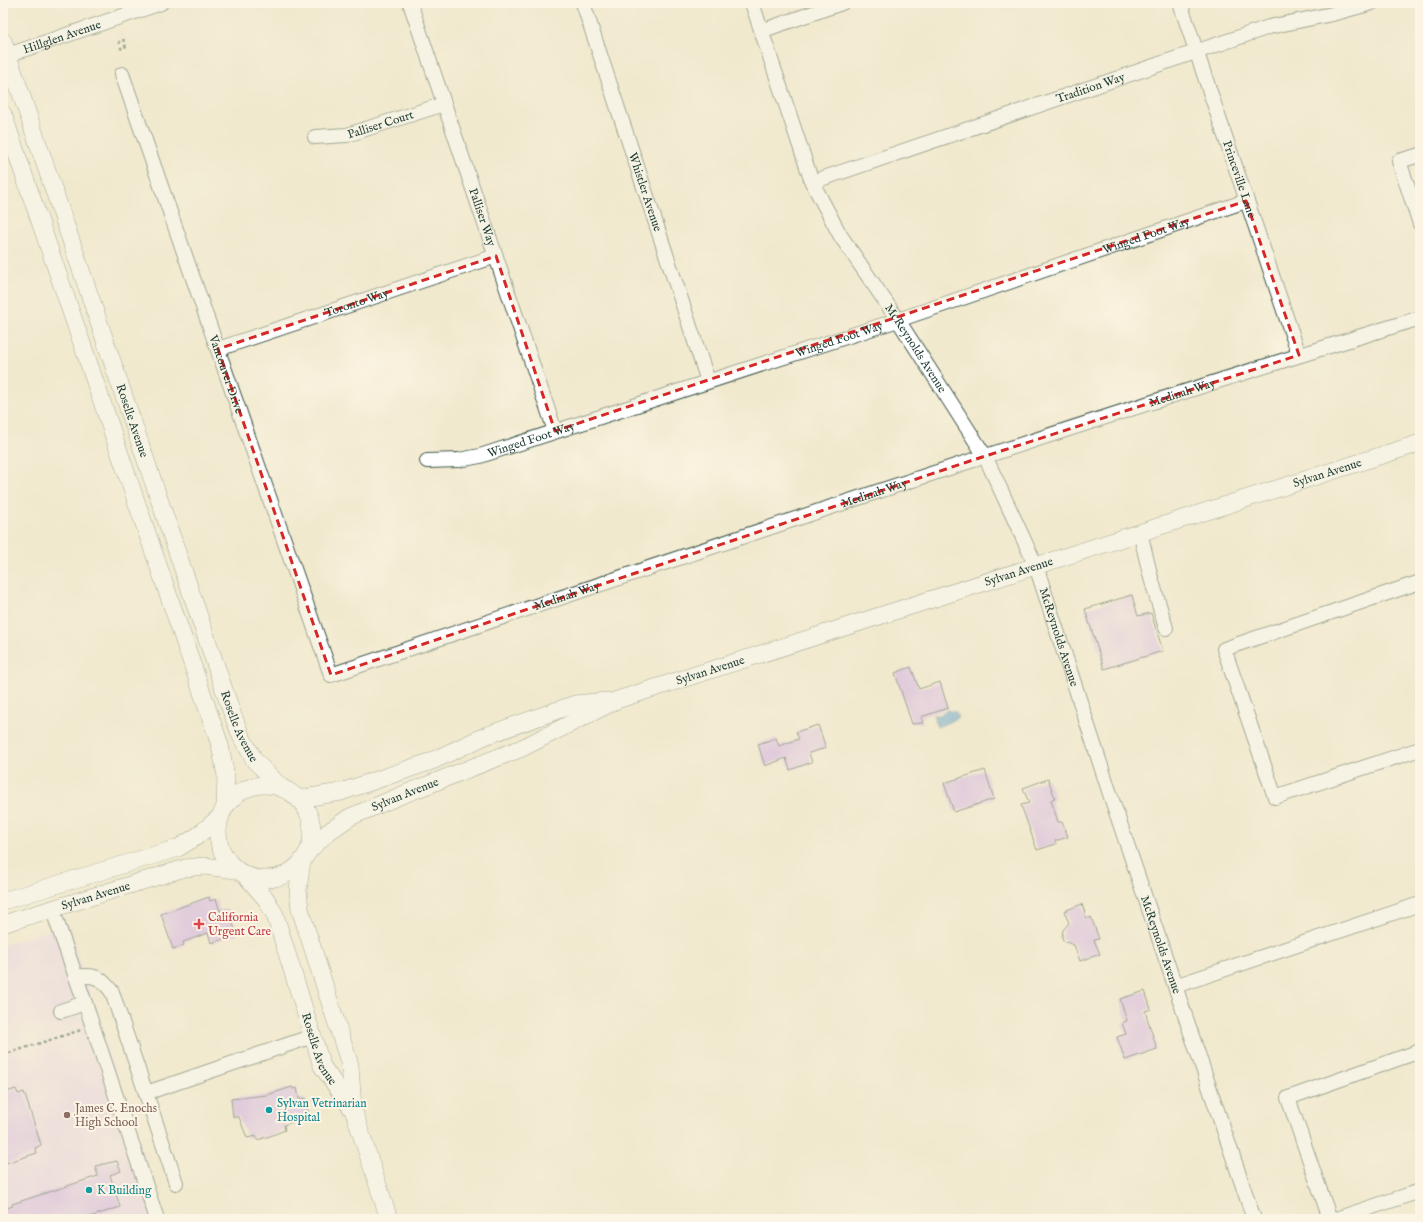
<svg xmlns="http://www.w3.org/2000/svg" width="1423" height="1222" viewBox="0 0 1423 1222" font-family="'IM FELL English',serif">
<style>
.built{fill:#e9d2ed}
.water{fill:#5aa1d0;stroke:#3c6f82}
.building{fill:#cfa8ee}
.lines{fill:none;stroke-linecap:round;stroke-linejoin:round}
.minor-casing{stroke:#3e574b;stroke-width:16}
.major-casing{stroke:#3e574b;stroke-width:18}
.path{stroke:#3e574b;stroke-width:2.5;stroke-dasharray:3 3;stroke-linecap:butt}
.minor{stroke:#fff;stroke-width:14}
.major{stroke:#fff;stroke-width:17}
.marked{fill:none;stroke:#d62828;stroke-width:3;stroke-dasharray:8 5;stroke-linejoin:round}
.health-dot{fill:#e0444e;stroke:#fcf5e5;stroke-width:1.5}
.culture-dot{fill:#0f9aa8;stroke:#fcf5e5;stroke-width:1.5}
.education-dot{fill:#8d6e63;stroke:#fcf5e5;stroke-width:1.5}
.labels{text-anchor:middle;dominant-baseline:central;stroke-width:4;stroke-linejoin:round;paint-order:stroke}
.street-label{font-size:12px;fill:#1f3d34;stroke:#fcf5e5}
.health-label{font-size:12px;fill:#be3a42;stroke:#fcf5e5;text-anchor:start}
.culture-label{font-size:12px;fill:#0d838f;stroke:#fcf5e5;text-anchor:start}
.education-label{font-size:12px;fill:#785e54;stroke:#fcf5e5;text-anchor:start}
</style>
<rect width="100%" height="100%" fill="#fcf5e5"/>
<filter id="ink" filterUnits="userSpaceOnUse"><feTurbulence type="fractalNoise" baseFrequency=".025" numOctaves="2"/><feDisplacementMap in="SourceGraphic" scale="8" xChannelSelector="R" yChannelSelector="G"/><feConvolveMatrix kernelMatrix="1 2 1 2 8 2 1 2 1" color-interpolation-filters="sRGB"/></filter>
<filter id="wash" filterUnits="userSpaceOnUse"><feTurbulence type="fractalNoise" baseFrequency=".012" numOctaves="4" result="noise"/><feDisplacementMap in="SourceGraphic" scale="16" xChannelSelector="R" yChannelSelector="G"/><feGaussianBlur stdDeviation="0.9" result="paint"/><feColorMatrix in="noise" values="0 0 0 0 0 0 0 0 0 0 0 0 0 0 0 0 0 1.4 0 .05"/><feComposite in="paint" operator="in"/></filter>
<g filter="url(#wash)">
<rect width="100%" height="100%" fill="#f1e9ce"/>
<!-- built -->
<path class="built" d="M68,924l41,126 56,169h-162v-274z"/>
<!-- water -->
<path class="water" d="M947,710l9,2 2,4 -2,3 -19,8 -4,-12h8z"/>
<g id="blocks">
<!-- building -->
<path class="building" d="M1132,595l6,21 13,-3 12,38 -59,18 -19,-60z
M911,667l8,22 21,-7 8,26 -27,9 2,6 -11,1 -17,-51z
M818,725l8,23 -17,5 3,9 -22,8 -4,-12 -21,8 -7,-22 18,-6 3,8 20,-7 -3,-7z
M985,770l9,29 -40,13 -10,-29z
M1048,779l7,19 -4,2 7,22h4l6,15 -13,4 1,3 -19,6 -16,-45 8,-2 -6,-15z
M209,897l1,4 6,-2 4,12 8,-2 9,26 -26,8 -3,-10 -25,9 1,3 -11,4 -12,-35z
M1082,904l5,15 4,-2 8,22 -5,1 6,14 -20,7 -6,-16 -11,-4 -1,-5 1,-6 6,-7 -5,-12z
M1145,991l6,18 -6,2 12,38 -32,11 -8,-23 9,-3 -4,-11 5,-2 -7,-22z
M292,1087l1,2 4,-1 2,11 6,-1 4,18 -25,9 1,5 -15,6 -13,4 -1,-4 -9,2 -8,-21h-6l-2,-18 36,-4z
M16,1089l2,5 6,-2 17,53 -6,3 2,5 -34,11v-71z
M117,1161l4,10 -11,4 10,32 -37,12h-80v-10l10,-3 -1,-2 86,-28 -3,-10z"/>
</g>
</g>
<g filter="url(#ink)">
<use href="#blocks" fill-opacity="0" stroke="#3e574b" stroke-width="1"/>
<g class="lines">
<defs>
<g id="minor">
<path id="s1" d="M410,3l145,428"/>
<path id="s2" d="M583,3l125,378"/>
<path id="s3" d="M752,3l60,179 28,53 58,85 87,136 51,110 76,234 142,419"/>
<path id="s4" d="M1180,3l119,352"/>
<path d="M761,31l81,-28"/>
<path id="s5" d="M8,55l153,-52"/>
<path id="s6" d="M122,74l209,601c362,-122 724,-245 1089,-357"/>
<path id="s7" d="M315,137l32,-2 97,-31"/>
<path d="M1420,155l-21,6 21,63"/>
<path id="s8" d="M812,182l457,-155 63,-13 40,-11"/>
<path id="s9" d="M218,349l278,-93"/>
<path id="s10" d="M427,461l32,-1 21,-4 418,-136 348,-119"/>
<path d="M1140,532l11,46 15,50"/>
<path d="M1420,582l-196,67 51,148 145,-48"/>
<path d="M52,908l33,95 -24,8"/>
<path d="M76,977c18,-3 25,0 36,15l64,191"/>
<path d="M1175,986l245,-82"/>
<path d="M85,1003l72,216"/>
<path d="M146,1093l167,-57"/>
<path d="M1330,1219l-42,-121 132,-47"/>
<path d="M1336,1219l84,-28"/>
</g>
<g id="major">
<path id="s11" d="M3,41l229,672 9,23 14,25 28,28"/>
<path d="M3,114l217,631 6,31 -1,31"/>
<circle cx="265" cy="832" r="47"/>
<path d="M298,799l43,-7 91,-31 53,-25 90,-32 32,-3"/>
<path id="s12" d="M309,851l18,-18 23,-16 52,-22 120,-47 95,-48 803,-257"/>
<path d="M302,861l-4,29 2,19 50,156 3,44 36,110"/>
<path id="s13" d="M246,876l20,23 9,16 47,151 30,43"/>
<path d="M3,901l175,-53 18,-11 24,-20"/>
<path id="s14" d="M3,924l182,-56 19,-2 32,4"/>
</g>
</defs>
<!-- minor casing -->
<use href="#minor" class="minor-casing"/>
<!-- major casing -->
<use href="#major" class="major-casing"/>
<!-- path -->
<path class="path" d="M123,39l3,9
M119,41l3,10
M3,1055l78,-25"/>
<!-- minor -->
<use href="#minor" class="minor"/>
<!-- major -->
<use href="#major" class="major"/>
</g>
</g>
<!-- marked area -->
<path d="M0 0H1423V1222H0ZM1246,201l53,154 -329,106 -639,214 -113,-326 278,-93 59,175z" fill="#f1e9ce" fill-opacity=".55" fill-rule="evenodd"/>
<path class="marked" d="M1246,201l53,154 -329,106 -639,214 -113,-326 278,-93 59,175z"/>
<!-- markers -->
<path class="health-dot" d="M197 918h4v4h4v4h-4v4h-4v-4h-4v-4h4z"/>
<g class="culture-dot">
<circle cx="269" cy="1110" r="4"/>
<circle cx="89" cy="1190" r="4"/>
</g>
<circle class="education-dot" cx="67" cy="1115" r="4"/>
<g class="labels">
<!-- street labels -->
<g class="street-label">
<text stroke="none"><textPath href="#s5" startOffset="57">Hillglen Avenue</textPath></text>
<text stroke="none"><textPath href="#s8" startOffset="294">Tradition Way</textPath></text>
<text stroke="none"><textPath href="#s7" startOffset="67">Palliser Court</textPath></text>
<text stroke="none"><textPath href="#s4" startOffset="186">Princeville Lane</textPath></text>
<text stroke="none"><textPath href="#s2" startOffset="199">Whistler Avenue</textPath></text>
<text stroke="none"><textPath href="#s1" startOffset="226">Palliser Way</textPath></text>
<text stroke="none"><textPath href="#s10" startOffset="755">Winged Foot Way</textPath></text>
<text stroke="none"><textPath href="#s9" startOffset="146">Toronto Way</textPath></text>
<text stroke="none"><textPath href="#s10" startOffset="431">Winged Foot Way</textPath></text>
<text stroke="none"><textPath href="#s3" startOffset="385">McReynolds Avenue</textPath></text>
<text stroke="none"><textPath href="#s6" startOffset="318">Vancouver Drive</textPath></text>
<text stroke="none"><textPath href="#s6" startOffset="1533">Medinah Way</textPath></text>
<text stroke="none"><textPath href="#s11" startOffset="401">Roselle Avenue</textPath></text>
<text stroke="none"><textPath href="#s10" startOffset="107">Winged Foot Way</textPath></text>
<text stroke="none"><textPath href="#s12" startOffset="1091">Sylvan Avenue</textPath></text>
<text stroke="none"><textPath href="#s6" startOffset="1209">Medinah Way</textPath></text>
<text stroke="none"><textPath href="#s12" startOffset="767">Sylvan Avenue</textPath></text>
<text stroke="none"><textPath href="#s6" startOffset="885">Medinah Way</textPath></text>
<text stroke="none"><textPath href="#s3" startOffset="709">McReynolds Avenue</textPath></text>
<text stroke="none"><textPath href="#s12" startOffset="443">Sylvan Avenue</textPath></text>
<text stroke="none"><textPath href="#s11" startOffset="725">Roselle Avenue</textPath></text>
<text stroke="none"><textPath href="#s12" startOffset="113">Sylvan Avenue</textPath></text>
<text stroke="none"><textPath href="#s14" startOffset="97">Sylvan Avenue</textPath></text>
<text stroke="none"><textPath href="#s3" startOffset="1033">McReynolds Avenue</textPath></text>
<text stroke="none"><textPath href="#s13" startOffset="190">Roselle Avenue</textPath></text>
</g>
<!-- health labels -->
<g class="health-label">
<text x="208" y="917">California<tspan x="208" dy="14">Urgent Care</tspan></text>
</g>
<!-- culture labels -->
<g class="culture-label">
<text x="277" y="1103">Sylvan Vetrinarian<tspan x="277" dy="14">Hospital</tspan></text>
<text x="97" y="1190">K Building</text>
</g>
<!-- education labels -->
<g class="education-label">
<text x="75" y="1108">James C. Enochs<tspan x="75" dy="14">High School</tspan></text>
</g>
</g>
<!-- margin -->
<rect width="1423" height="1222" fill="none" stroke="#fcf5e5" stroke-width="16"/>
</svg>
